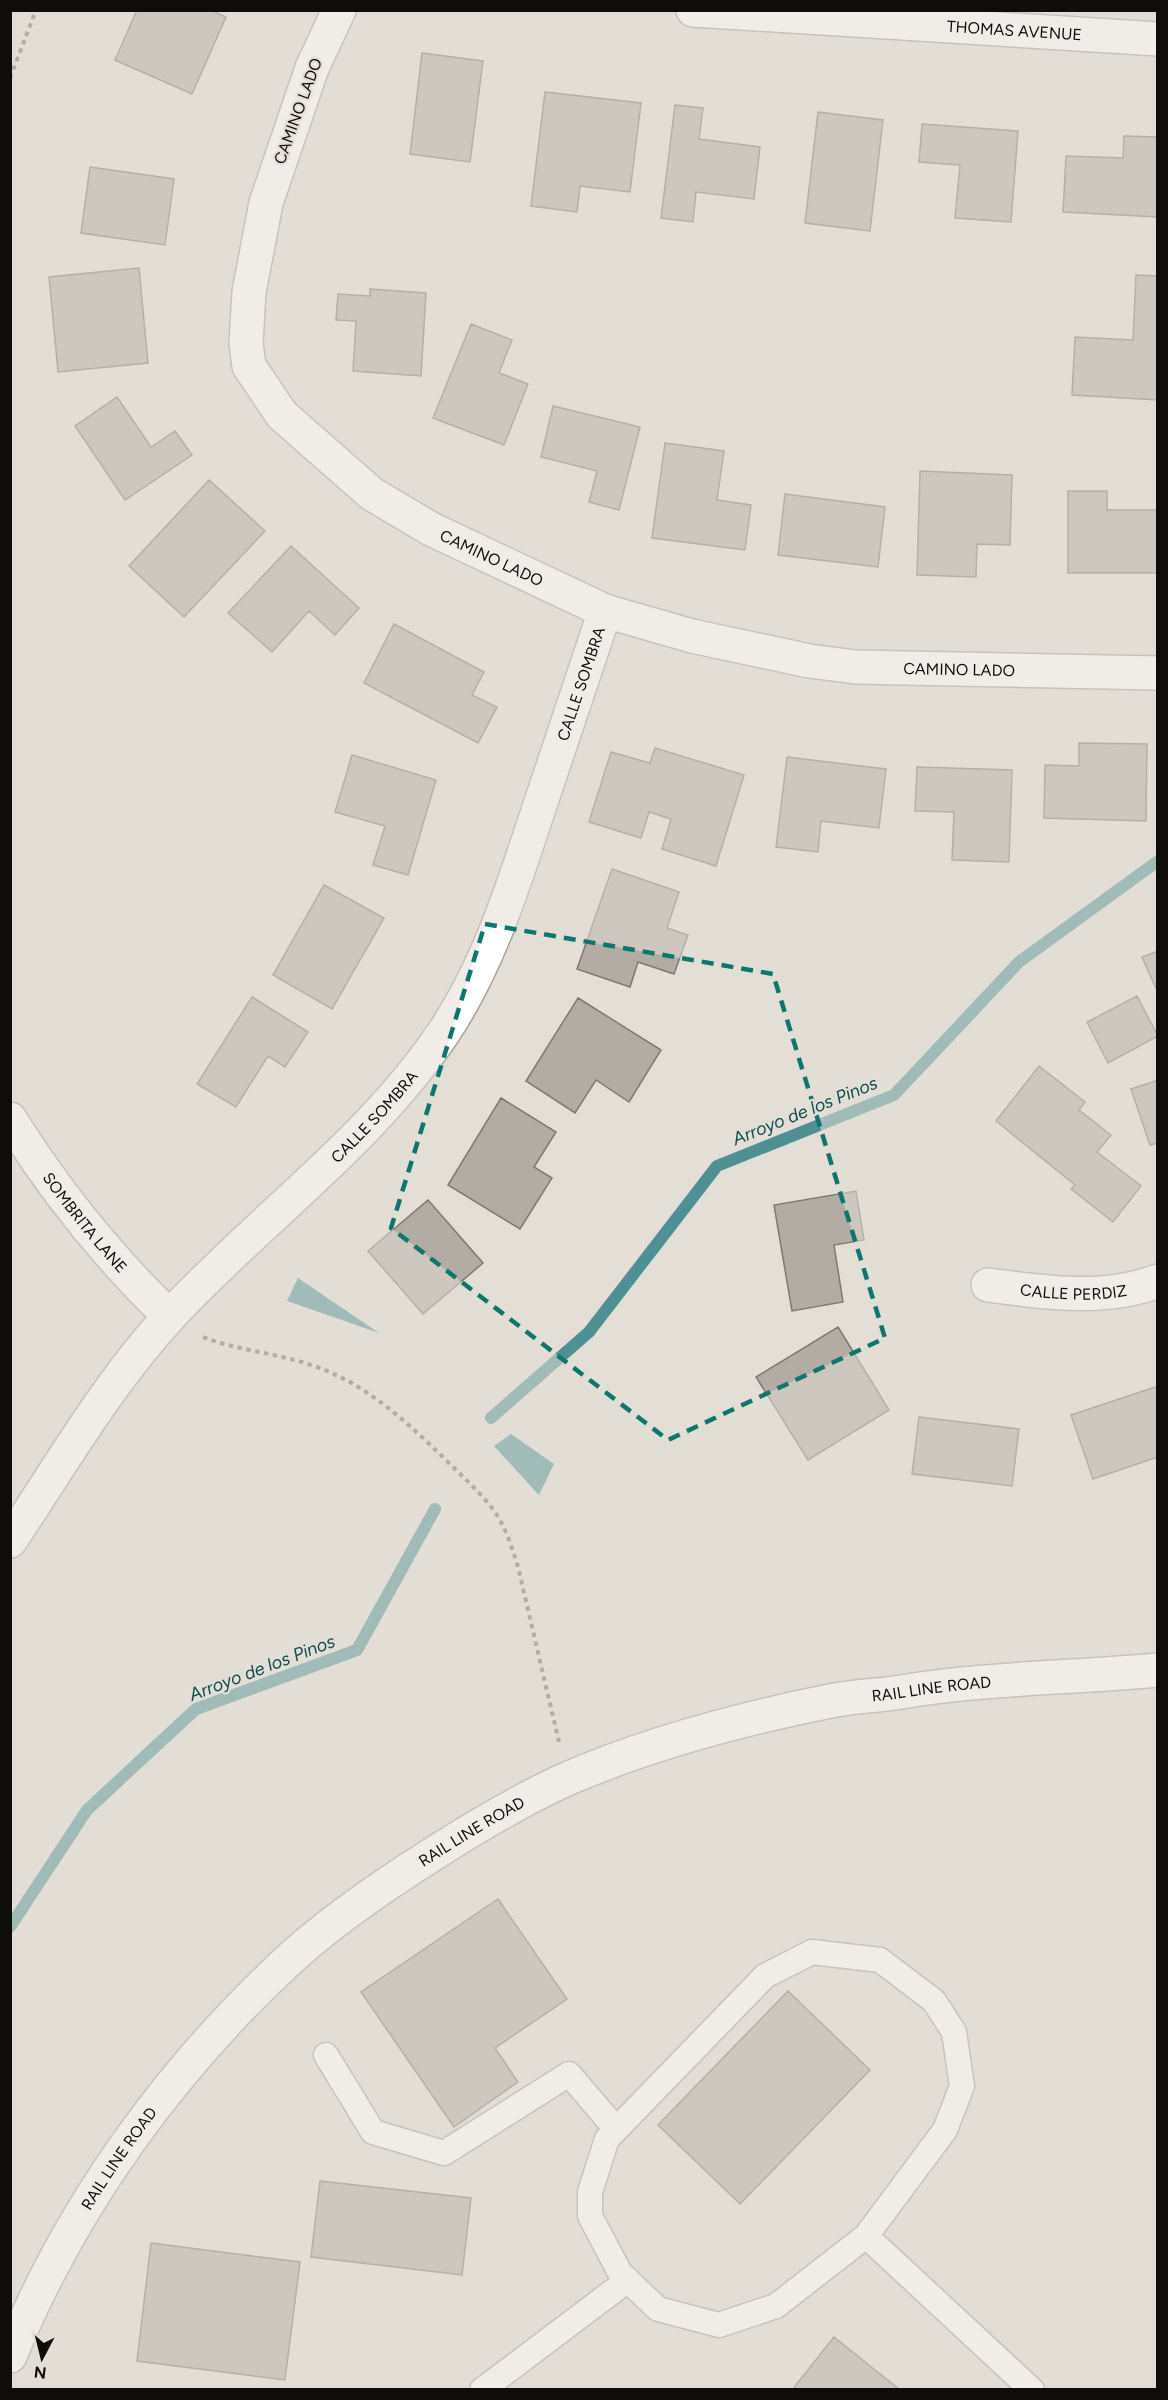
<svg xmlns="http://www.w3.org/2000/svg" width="1168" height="2400" viewBox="0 0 1168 2400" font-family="Figtree,sans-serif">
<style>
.water{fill:#4f9095}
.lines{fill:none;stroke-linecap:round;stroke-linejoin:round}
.stream{stroke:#4f9095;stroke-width:12}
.building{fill:#b2aca4;stroke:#7e7971;stroke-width:1.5}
.lane-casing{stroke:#a7a19a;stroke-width:27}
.street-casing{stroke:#a7a19a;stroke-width:36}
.path{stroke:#76736d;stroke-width:4;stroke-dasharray:4.5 4.5;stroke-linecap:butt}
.lane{stroke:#fff;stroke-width:24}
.street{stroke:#fff;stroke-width:33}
.marked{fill:none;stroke:#0f766e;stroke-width:4.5;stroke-dasharray:12 8;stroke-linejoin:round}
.labels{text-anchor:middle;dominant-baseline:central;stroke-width:4.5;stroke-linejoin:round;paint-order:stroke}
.street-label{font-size:16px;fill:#0f0d0a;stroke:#e3ded6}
.water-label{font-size:18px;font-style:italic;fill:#114c50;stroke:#e3ded6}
</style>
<rect width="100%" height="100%" fill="#e3ded6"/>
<!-- water -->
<path class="water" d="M298,1278l81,55 -92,-32z
M511,1434l43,30 -15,31 -45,-49z"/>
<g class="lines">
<!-- stream -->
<path class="stream" d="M491,1418l98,-86 128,-166 177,-71 125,-133 139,-101
M10,1927l77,-117 109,-101 161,-59 78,-141"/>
</g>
<!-- building -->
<path class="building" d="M137,10h74l15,7 -34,77 -77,-34z
M422,53l61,8 -13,101 -60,-8z
M545,92l96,11 -11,89 -50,-6 -3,26 -46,-6z
M675,105l28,3 -4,31 61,8 -6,52 -58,-7 -3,30 -32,-4z
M818,112l65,8 -13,111 -65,-8z
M922,124l96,7 -7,91 -56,-4 5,-53 -41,-3z
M1124,136l34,1v80l-95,-5 3,-56 57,2z
M90,167l84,12 -9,66 -84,-12z
M139,268l9,95 -90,9 -9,-95z
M1136,275l22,1v124l-86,-5 3,-58 58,3z
M370,289l56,4 -5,83 -68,-5 3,-50 -20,-1 2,-26 32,2z
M471,324l41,16 -13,33 29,11 -24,61 -71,-27z
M117,397l34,50 24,-16 17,24 -67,45 -50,-74z
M553,406l87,21 -21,83 -30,-8 8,-31 -56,-14z
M665,443l59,8 -7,49 34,5 -6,45 -93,-12z
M920,471l92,4 -2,70 -33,-1 -1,33 -59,-2z
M209,480l56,51 -81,86 -55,-51z
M1068,491h39v19h51v63h-90z
M785,494l100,13 -7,60 -100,-12z
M291,546l68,62 -24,27 -26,-24 -37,41 -44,-39z
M394,624l90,48 -12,23 25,12 -19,36 -114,-60z
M1079,743l68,1 -1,77 -102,-3 1,-53 34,1z
M655,748l89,27 -28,91 -54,-17 9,-30 -22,-7 -8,26 -52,-16 22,-70 39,11z
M352,755l84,25 -28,95 -35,-10 12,-39 -50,-14z
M787,757l99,12 -7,59 -58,-7 -3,31 -42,-5z
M917,767l95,3 -3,92 -57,-2 2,-48 -39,-1z
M612,869l67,23 -12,36 21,7 -14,39 -36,-12 -8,25 -53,-18z
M324,885l60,33 -52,91 -59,-34z
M1158,951v42l-16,-36z
M1137,996l21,40 -50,27 -21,-41z
M252,997l56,35 -23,35 -17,-11 -32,51 -39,-23z
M578,998l83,52 -32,52 -33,-22 -21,33 -49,-32z
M1039,1066l46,36 -6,8 32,25 -14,17 44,34 -28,36 -42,-33 4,-4 -79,-64z
M1158,1080v63l-8,2 -19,-56z
M501,1098l55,34 -22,35 18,11 -32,51 -72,-44z
M856,1191l8,49 -30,5 9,57 -51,9 -18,-106z
M428,1200l55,63 -60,51 -55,-63z
M838,1327l51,83 -81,50 -52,-83z
M1158,1386v71l-65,22 -22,-64z
M919,1417l100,12 -7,57 -100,-12z
M498,1899l69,100 -72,49 23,34 -64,45 -93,-135z
M788,1991l82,79 -130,134 -82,-79z
M320,2181l151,17 -9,77 -151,-18z
M151,2243l149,19 -15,118 -148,-19z
M834,2337l66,53h-108z"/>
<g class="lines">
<defs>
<path id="lane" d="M812,1952l68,8 54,41 20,31 8,54 -17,44 -79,106 -90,70 -57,19 -61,-16 -38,-36 -30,-57v-24l17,-53 158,-163z
M326,2055l47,77 71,21 125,-79 47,55
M866,2236l166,154
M482,2390l146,-110"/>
<g id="street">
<path id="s1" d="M339,10l-27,58 -46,135 -17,89 -3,51 3,23 33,49 90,79 59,35 174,82 87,25 117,25 47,6 302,6"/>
<path id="s2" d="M693,10l465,29"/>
<path id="s3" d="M10,1119c45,72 98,138 159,197"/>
<path id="s4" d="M988,1285c56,7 115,17 170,-4"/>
<path id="s5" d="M10,1541c51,-76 98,-158 160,-225 91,-98 198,-172 274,-284 43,-65 67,-139 91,-212 23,-70 47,-139 70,-209"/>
<path id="s6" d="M10,2356c62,-152 162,-289 283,-400 46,-41 99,-76 151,-109 40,-25 82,-50 125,-69 84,-36 172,-59 261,-77 23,-5 47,-5 71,-9 84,-14 171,-14 257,-22"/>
</g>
</defs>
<!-- lane casing -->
<use href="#lane" class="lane-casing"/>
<!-- street casing -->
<use href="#street" class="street-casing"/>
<!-- path -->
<path class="path" d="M10,78l26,-68
M203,1337c36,14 75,16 111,29 55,19 96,59 137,99 15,15 31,29 44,47 11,16 17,36 23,55l41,175"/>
<!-- lane -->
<use href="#lane" class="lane"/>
<!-- street -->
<use href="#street" class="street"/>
</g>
<!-- marked area -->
<path d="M0 0H1168V2400H0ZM485,924l288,50 112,364 -217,102 -277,-212z" fill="#e3ded6" fill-opacity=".55" fill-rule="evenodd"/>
<path class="marked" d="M485,924l288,50 112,364 -217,102 -277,-212z"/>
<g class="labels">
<!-- street labels -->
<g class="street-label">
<text stroke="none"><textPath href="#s2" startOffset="322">THOMAS AVENUE</textPath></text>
<text transform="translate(298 111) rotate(-70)">CAMINO LADO</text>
<text stroke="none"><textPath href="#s1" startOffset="686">CAMINO LADO</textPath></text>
<text stroke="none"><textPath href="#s1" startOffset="1172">CAMINO LADO</textPath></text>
<text stroke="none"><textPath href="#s5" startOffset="1047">CALLE SOMBRA</textPath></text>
<text stroke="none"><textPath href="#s5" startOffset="562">CALLE SOMBRA</textPath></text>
<text stroke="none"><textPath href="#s3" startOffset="128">SOMBRITA LANE</textPath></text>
<text stroke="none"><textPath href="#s4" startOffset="86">CALLE PERDIZ</textPath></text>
<text stroke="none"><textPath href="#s6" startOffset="1198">RAIL LINE ROAD</textPath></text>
<text stroke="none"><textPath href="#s6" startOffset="712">RAIL LINE ROAD</textPath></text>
<text stroke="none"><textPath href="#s6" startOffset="226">RAIL LINE ROAD</textPath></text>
</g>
<!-- water labels -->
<g class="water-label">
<text transform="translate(805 1111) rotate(-22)">Arroyo de los Pinos</text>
<text transform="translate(262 1668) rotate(-21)">Arroyo de los Pinos</text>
</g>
</g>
<!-- border -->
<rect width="1168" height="2400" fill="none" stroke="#0f0d0a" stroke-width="24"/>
<!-- north arrow -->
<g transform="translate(42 2358) rotate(187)" stroke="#e3ded6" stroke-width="4.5" paint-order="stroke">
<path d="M0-4.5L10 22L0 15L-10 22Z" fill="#0f0d0a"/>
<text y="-9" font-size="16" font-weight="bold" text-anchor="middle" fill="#0f0d0a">N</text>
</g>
</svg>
